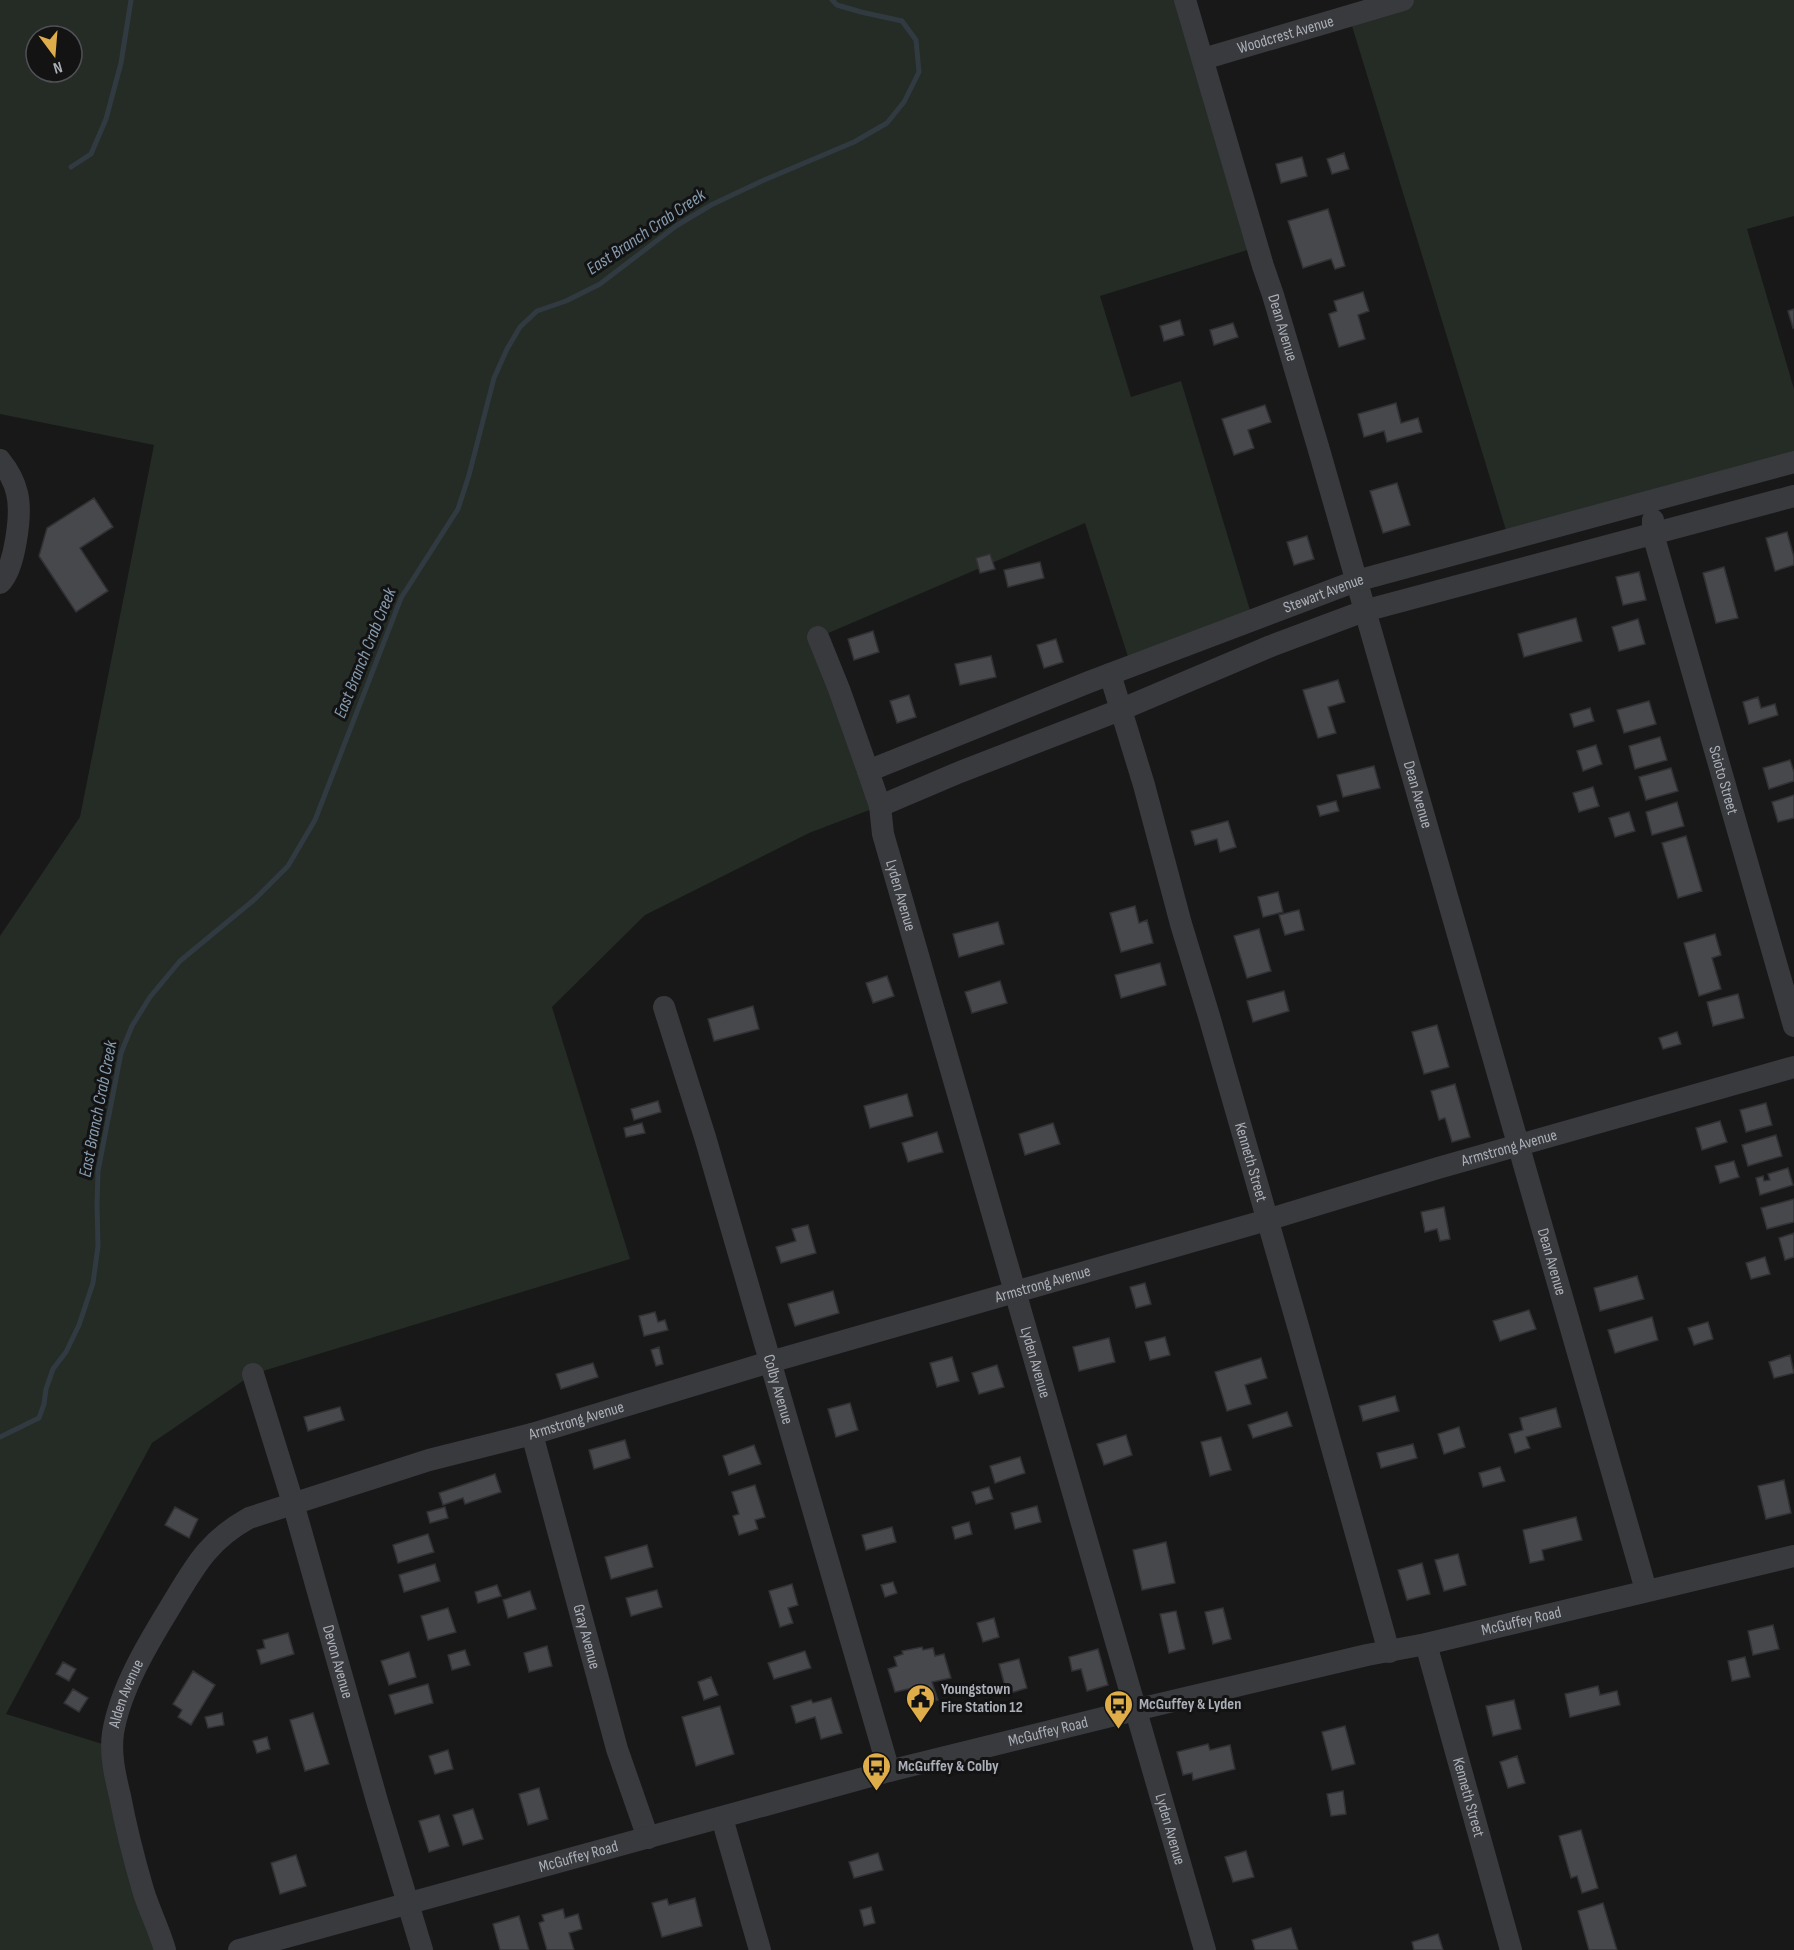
<svg xmlns="http://www.w3.org/2000/svg" width="1794" height="1950" viewBox="0 0 1794 1950" font-family="'Sofia Sans Condensed',sans-serif">
<style>
.green{fill:#242c25;fill-rule:evenodd}
.lines{fill:none;stroke-linecap:round;stroke-linejoin:round}
.stream{stroke:#323a41;stroke-width:5}
.building{fill:#47484c;stroke:#323235;stroke-width:1.5}
.minor{stroke:#393a3e;stroke-width:22}
.labels{text-anchor:middle;dominant-baseline:central;stroke-width:6;stroke-linejoin:round;paint-order:stroke}
.street-label{font-size:16px;fill:#abafb8;stroke:#131314}
.poi-label{font-size:16px;font-weight:bold;fill:#abafb8;stroke:#131314;text-anchor:start}
.water-label{font-size:18px;font-style:italic;fill:#869caf;stroke:#131314}
</style>
<rect width="100%" height="100%" fill="#181819"/>
<!-- green -->
<path class="green" d="M0,0h1185l72,247 -157,49 31,101 50,-16 72,239 -122,46 -46,-143 -266,114 61,169 -71,27 -164,82 -93,92 78,252 -377,115 -101,69 -146,271 106,33 53,203h-165v-1014l80,-119 74,-372 -154,-31zM36,36h36v36h-36z
M1403,0h391v216l-47,13 47,160v73l-285,78 -160,-524z"/>
<g class="lines">
<!-- stream -->
<path class="stream" d="M71,167l20,-13 15,-35 15,-56 10,-63
M0,1437l39,-19 5,-14 2,-15 7,-20 13,-17 13,-27 14,-42 5,-37 -1,-41 1,-34 23,-118 11,-27 18,-29 30,-36 75,-62 33,-33 27,-46 86,-222 57,-89 11,-34 25,-97 13,-29 13,-22 17,-16 29,-10 34,-17 76,-58 35,-21 51,-24 92,-39 33,-19 17,-21 15,-30 -3,-32 -14,-19 -41,-9 -24,-7 -5,-5"/>
</g>
<!-- building -->
<path class="building" d="M1344,153l5,16 -17,5 -5,-15z
M1302,157l5,19 -26,7 -5,-19z
M1328,209l17,57 -10,3 -4,-10 -28,9 -15,-47z
M1363,292l6,19 -11,4 7,24 -26,8 -10,-33 8,-3 -3,-10z
M1794,309v18l-1,1 -5,-17z
M1180,320l4,15 -20,6 -4,-15z
M1233,323l5,14 -24,8 -4,-15z
M1396,403l5,20 17,-5 4,14 -35,10 -3,-11 -20,6 -6,-23z
M1265,405l6,17 -23,8 6,18 -20,7 -12,-36z
M1397,483l13,42 -27,8 -13,-42z
M94,498l19,29 -33,21 28,43 -32,21 -37,-56 8,-28z
M1787,532l7,25v8l-19,6 -9,-33z
M1307,536l7,23 -20,6 -7,-23z
M990,554l5,15 -15,4 -4,-15z
M1040,562l4,16 -36,9 -4,-17z
M1724,567l14,51 -22,5 -13,-50z
M1639,572l7,28 -23,5 -7,-28z
M1576,618l6,23 -58,16 -6,-23z
M1638,619l7,25 -26,7 -7,-24z
M873,631l6,21 -25,8 -6,-21z
M1056,639l7,23 -19,6 -7,-23z
M991,656l5,21 -36,8 -5,-21z
M1338,680l7,22 -17,5 8,26 -18,5 -15,-48z
M909,695l7,22 -19,6 -7,-22z
M1758,697l3,11 14,-4 3,11 -29,9 -6,-22z
M1649,701l7,23 -32,9 -7,-23z
M1590,708l4,13 -20,6 -4,-13z
M1660,737l7,23 -32,9 -6,-23z
M1596,745l6,19 -19,7 -6,-20z
M1790,760l4,12v9l-25,8 -6,-21z
M1374,766l6,22 -37,9 -6,-22z
M1671,768l7,23 -32,9 -7,-23z
M1593,787l6,19 -20,6 -6,-19z
M1794,795v23l-16,4 -6,-20z
M1336,801l3,10 -19,5 -3,-10z
M1677,802l7,24 -32,9 -6,-23z
M1629,812l6,19 -20,6 -6,-19z
M1228,821l8,26 -16,5 -3,-13 -22,6 -4,-14z
M1686,836l16,55 -24,7 -16,-55z
M1278,892l5,20 -20,5 -5,-20z
M1135,906l4,17 8,-3 6,23 -32,9 -11,-39z
M1299,910l5,20 -19,5 -6,-20z
M998,922l6,22 -45,13 -6,-23z
M1259,929l12,42 -24,7 -13,-42z
M1715,934l6,21 -9,3 9,31 -22,7 -15,-53z
M1160,963l6,22 -45,13 -6,-23z
M887,976l7,20 -21,7 -7,-20z
M1000,981l7,22 -35,10 -7,-21z
M1284,991l5,20 -36,11 -6,-21z
M1738,994l6,24 -31,8 -6,-24z
M753,1006l6,23 -45,12 -6,-22z
M1437,1025l12,42 -25,7 -12,-42z
M1677,1032l4,12 -18,5 -4,-11z
M1455,1084l15,53 -18,5 -7,-24 -6,2 -8,-29z
M907,1094l6,22 -43,12 -6,-22z
M658,1101l3,11 -27,8 -3,-11z
M1766,1103l6,22 -26,7 -6,-22z
M1720,1121l7,21 -25,8 -6,-22z
M642,1123l3,10 -19,4 -2,-9z
M1053,1123l7,21 -35,11 -6,-21z
M937,1132l6,20 -35,10 -6,-19z
M1776,1135l6,21 -34,10 -6,-21z
M1734,1161l5,16 -19,6 -5,-17z
M1788,1168l5,17 -33,10 -4,-17 7,-2 1,5 6,-1 -2,-6z
M1794,1199v23l-27,7 -6,-21z
M1444,1207l6,32 -10,2 -3,-12 -12,3 -4,-20z
M808,1225l8,28 -35,10 -5,-16 20,-6 -4,-12z
M1794,1233v24l-9,3 -6,-22z
M1765,1257l5,17 -19,5 -5,-16z
M1637,1276l7,23 -44,12 -6,-23z
M1145,1283l6,21 -15,4 -6,-21z
M833,1291l6,22 -44,13 -7,-22z
M1529,1310l7,19 -36,12 -7,-20z
M655,1312l3,10 7,-2 3,10 -24,6 -5,-20z
M1652,1317l6,23 -43,13 -7,-23z
M1708,1322l5,17 -19,6 -6,-17z
M1165,1337l5,18 -20,5 -5,-18z
M1109,1338l6,24 -36,9 -6,-24z
M659,1347l4,17 -7,2 -5,-16z
M1790,1355l4,18 -20,5 -5,-16z
M952,1357l7,24 -22,6 -7,-24z
M1261,1358l6,20 -22,7 6,19 -24,7 -12,-39z
M593,1363l5,14 -37,12 -5,-15z
M997,1365l7,22 -25,7 -7,-21z
M1395,1396l4,15 -36,10 -4,-15z
M850,1403l8,27 -22,7 -8,-28z
M340,1407l4,13 -36,11 -4,-14z
M1556,1408l5,19 -35,10 4,11 -15,5 -6,-19 14,-4 -3,-12z
M1287,1412l5,14 -39,12 -5,-13z
M1459,1427l6,20 -21,7 -6,-20z
M1126,1435l6,20 -28,10 -7,-21z
M1221,1437l10,33 -21,6 -9,-34z
M625,1440l5,18 -36,11 -5,-19z
M1413,1444l4,14 -36,10 -4,-15z
M754,1445l7,19 -32,11 -6,-19z
M1020,1457l5,16 -30,10 -5,-17z
M1500,1467l5,14 -22,6 -4,-14z
M495,1474l6,18 -36,12 -2,-6 -20,7 -4,-12z
M1784,1480l7,33 -25,6 -8,-33z
M755,1485l10,32 -10,3 3,9 -19,6 -6,-19 6,-2 -7,-22z
M989,1487l4,12 -17,5 -4,-12z
M1037,1506l4,16 -26,7 -4,-16z
M175,1507l23,12 -9,19 -24,-13z
M445,1507l3,11 -18,5 -3,-11z
M1576,1517l6,23 -40,10 2,10 -14,3 -7,-33z
M969,1522l3,12 -17,5 -3,-12z
M892,1527l4,15 -30,8 -4,-15z
M428,1534l6,18 -36,11 -5,-18z
M1166,1542l9,41 -33,7 -9,-40z
M647,1545l6,22 -42,12 -6,-22z
M1458,1554l8,31 -22,6 -9,-31z
M1422,1563l8,31 -23,6 -9,-30z
M435,1564l5,17 -36,11 -5,-17z
M893,1582l4,11 -12,4 -4,-12z
M792,1584l6,21 -10,3 5,15 -13,4 -11,-36z
M497,1585l4,11 -23,7 -3,-11z
M657,1590l5,17 -31,9 -5,-18z
M530,1591l6,18 -28,9 -5,-18z
M448,1608l8,24 -28,8 -7,-24z
M1223,1608l8,31 -18,5 -8,-32z
M1176,1611l9,38 -16,4 -9,-39z
M994,1618l5,19 -16,5 -6,-19z
M1773,1625l6,24 -26,6 -5,-24z
M288,1633l6,21 -33,10 -4,-14 8,-2 -2,-8z
M547,1646l5,20 -23,6 -5,-19z
M922,1647l1,3 10,-2 2,8 9,-2 7,24 -19,4 6,18 -20,5 -5,-17 -18,4 -7,-23 9,-3 -3,-9 9,-3 -1,-3z
M1098,1649l10,36 -21,6 -6,-22 -9,2 -3,-14z
M465,1650l5,15 -18,5 -4,-15z
M805,1651l6,17 -37,11 -6,-16z
M409,1652l7,25 -27,8 -8,-24z
M1745,1657l5,20 -18,4 -4,-20z
M1019,1659l8,29 -20,6 -8,-30z
M63,1662l13,7 -7,12 -13,-7z
M193,1671l22,14 -24,40 -13,-8 4,-7 -9,-6z
M711,1677l7,18 -14,5 -6,-18z
M428,1684l5,19 -38,11 -6,-19z
M1598,1686l2,9 17,-4 3,14 -50,12 -5,-23z
M73,1689l15,9 -9,14 -15,-9z
M831,1698l11,35 -21,6 -6,-22 -19,6 -5,-17 20,-6 2,3z
M1514,1700l7,29 -28,7 -7,-30z
M720,1706l14,48 -38,12 -14,-49z
M222,1713l2,12 -16,3 -3,-11z
M313,1713l16,51 -24,7 -15,-51z
M1345,1726l10,38 -23,6 -10,-38z
M267,1737l3,12 -13,4 -4,-12z
M1208,1744l2,6 20,-5 5,24 -42,11 -1,-7 -9,2 -6,-23z
M448,1750l5,19 -18,5 -6,-18z
M1517,1756l8,27 -17,5 -8,-26z
M539,1788l9,31 -20,6 -9,-31z
M1343,1791l3,23 -15,2 -4,-22z
M473,1809l10,30 -20,6 -10,-30z
M439,1815l10,31 -20,6 -10,-31z
M1581,1830l17,58 -16,5 -5,-17 -6,2 -12,-42z
M1246,1851l8,26 -21,5 -8,-25z
M878,1853l5,17 -29,8 -5,-16z
M296,1855l10,31 -26,8 -9,-31z
M695,1898l7,28 -40,11 -10,-34 15,-4 2,6z
M1603,1903l14,47h-28l-11,-39z
M871,1907l4,16 -11,3 -4,-16z
M563,1909l2,9 13,-4 4,15 -13,4 5,17h-27l-8,-27 5,-2 -2,-6z
M519,1916l10,34h-29l-7,-26z
M1291,1928l7,22h-43l-3,-10z
M1438,1934l5,16h-29l-2,-8z"/>
<g class="lines">
<!-- minor -->
<g class="minor">
<path id="s1" d="M1185,0l78,266 10,29 46,155 327,1140"/>
<path id="s2" d="M1203,59l200,-59"/>
<path d="M0,460c8,10 14,20 17,33 5,20 -2,76 -17,90"/>
<path id="s3" d="M1653,520v14l141,492"/>
<path id="s4" d="M818,637l21,52 29,82 12,35 3,28 322,1116"/>
<path id="s5" d="M1110,674l34,111 37,139 28,92 91,317 89,319"/>
<path id="s6" d="M868,771l221,-89 267,-101 438,-119"/>
<path d="M880,806l80,-34 160,-62 151,-64 93,-35 430,-115"/>
<path id="s7" d="M664,1007l41,130 184,634"/>
<path id="s8" d="M253,1374l40,129 84,298 45,149"/>
<path id="s9" d="M532,1434l85,315 31,89"/>
<path id="s10" d="M1426,1644l85,306"/>
<path d="M722,1818l38,132"/>
<path id="s11" d="M165,1950c-6,-21 -16,-40 -22,-60 -9,-31 -17,-62 -23,-94 -5,-20 -10,-42 -7,-63 7,-43 34,-88 56,-124 25,-41 37,-67 80,-91l180,-58 103,-26 238,-72 497,-142 171,-52 356,-101"/>
<path id="s12" d="M239,1950l650,-179 246,-61 232,-55 59,-11 368,-88"/>
</g>
</g>
<!-- icons -->
<defs>
<symbol id="civic-pin" viewBox="-11 -11 22 30"><path d="M0 17L-7.5 6A9.5 9.5 0 1 1 7.5 6Z" fill="#dfae4a" stroke="#131314"/><path d="M-.6-6.5H3V-4.5H.6V-3L4-1V1h2V6H-6V1h2V-1L-.6-3ZM-1.2 2.5V6h2.4V2.5Z" fill="#111"/></symbol>
<symbol id="bus-pin" viewBox="-11 -11 22 30"><path d="M0 17L-7.5 6A9.5 9.5 0 1 1 7.5 6Z" fill="#dfae4a" stroke="#131314"/><path d="M-5-6H5V4H4V6H2V4H-2V6H-4V4H-5ZM-3.5-4V0h7V-4ZM-3.5 1.2v1.5H-2V1.2ZM2 1.2v1.5H3.5V1.2Z" fill="#111"/></symbol>
</defs>
<g fill-rule="evenodd">
<use href="#civic-pin" x="904" y="1682" width="33" height="45"/>
<use href="#bus-pin" x="1102" y="1688" width="33" height="45"/>
<use href="#bus-pin" x="860" y="1750" width="33" height="45"/>
</g>
<g class="labels">
<!-- street labels -->
<g class="street-label">
<text stroke="none"><textPath href="#s2" startOffset="86">Woodcrest Avenue</textPath></text>
<text stroke="none"><textPath href="#s1" startOffset="342">Dean Avenue</textPath></text>
<text stroke="none"><textPath href="#s6" startOffset="489">Stewart Avenue</textPath></text>
<text stroke="none"><textPath href="#s3" startOffset="270">Scioto Street</textPath></text>
<text stroke="none"><textPath href="#s1" startOffset="828">Dean Avenue</textPath></text>
<text stroke="none"><textPath href="#s4" startOffset="272">Lyden Avenue</textPath></text>
<text stroke="none"><textPath href="#s11" startOffset="1798">Armstrong Avenue</textPath></text>
<text stroke="none"><textPath href="#s5" startOffset="508">Kenneth Street</textPath></text>
<text stroke="none"><textPath href="#s1" startOffset="1314">Dean Avenue</textPath></text>
<text stroke="none"><textPath href="#s11" startOffset="1312">Armstrong Avenue</textPath></text>
<text stroke="none"><textPath href="#s4" startOffset="758">Lyden Avenue</textPath></text>
<text stroke="none"><textPath href="#s7" startOffset="399">Colby Avenue</textPath></text>
<text stroke="none"><textPath href="#s11" startOffset="826">Armstrong Avenue</textPath></text>
<text stroke="none"><textPath href="#s12" startOffset="1324">McGuffey Road</textPath></text>
<text stroke="none"><textPath href="#s9" startOffset="210">Gray Avenue</textPath></text>
<text stroke="none"><textPath href="#s8" startOffset="300">Devon Avenue</textPath></text>
<text stroke="none"><textPath href="#s11" startOffset="266">Alden Avenue</textPath></text>
<text stroke="none"><textPath href="#s12" startOffset="838">McGuffey Road</textPath></text>
<text stroke="none"><textPath href="#s10" startOffset="159">Kenneth Street</textPath></text>
<text stroke="none"><textPath href="#s4" startOffset="1244">Lyden Avenue</textPath></text>
<text stroke="none"><textPath href="#s12" startOffset="352">McGuffey Road</textPath></text>
</g>
<!-- poi labels -->
<g class="poi-label">
<text x="941" y="1689">Youngstown<tspan x="941" dy="18">Fire Station 12</tspan></text>
<text x="1139" y="1704">McGuffey &amp; Lyden</text>
<text x="898" y="1766">McGuffey &amp; Colby</text>
</g>
<!-- water labels -->
<g class="water-label">
<text transform="translate(646 232) rotate(-34)">East Branch Crab Creek</text>
<text transform="translate(365 653) rotate(-68)">East Branch Crab Creek</text>
<text transform="translate(98 1109) rotate(-79)">East Branch Crab Creek</text>
</g>
</g>
<!-- north arrow -->
<g transform="translate(54 54) rotate(164)"><circle r="28" fill="#131314" stroke="#505156" stroke-width="1.5"/>
<path d="M0-4.5L10 22L0 15L-10 22Z" fill="#dfae4a"/>
<text y="-9" font-size="16" font-weight="bold" text-anchor="middle" fill="#abafb8">N</text>
</g>
</svg>
